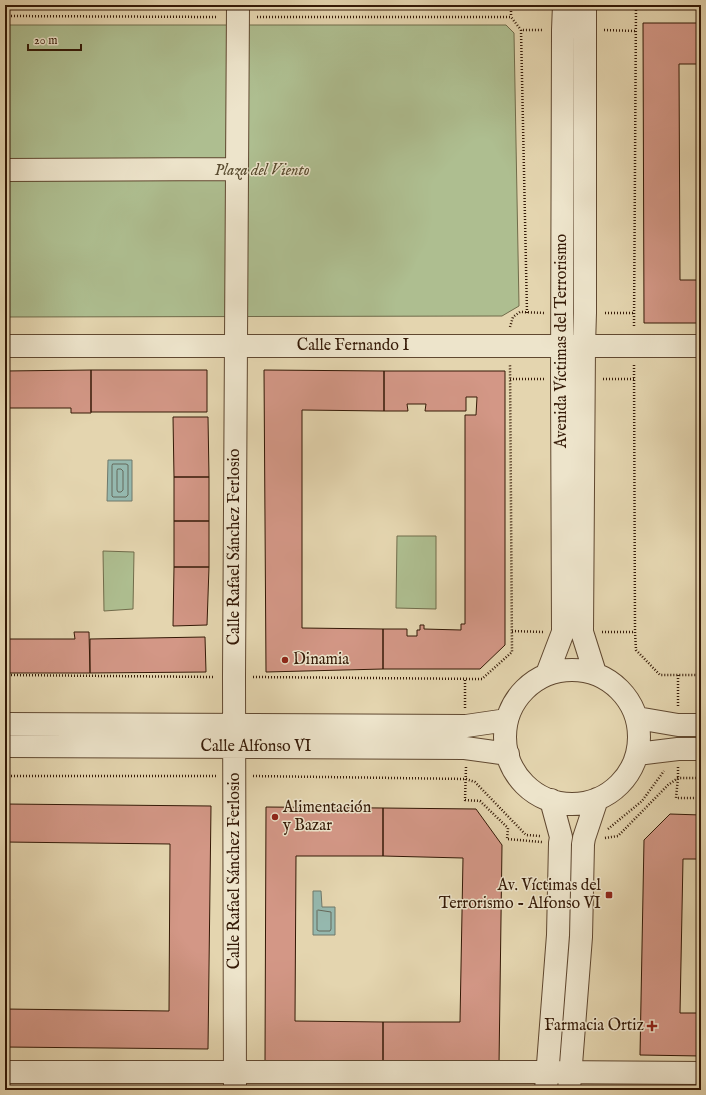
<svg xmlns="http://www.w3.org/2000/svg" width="706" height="1095" viewBox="0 0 706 1095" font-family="'IM FELL English',serif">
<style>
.green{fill:#aebe90;stroke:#716c4b}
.water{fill:#95b8ae;stroke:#6e786b}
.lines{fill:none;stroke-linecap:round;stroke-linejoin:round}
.shore{stroke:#64685a;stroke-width:1}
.building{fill:#d39786;stroke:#341906}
.minor-casing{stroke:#604830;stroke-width:24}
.path{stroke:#341906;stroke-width:2.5;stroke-dasharray:1 2;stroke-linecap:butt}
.minor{stroke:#ede4cb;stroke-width:22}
.poi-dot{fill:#8f2418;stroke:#ede4cb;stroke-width:1.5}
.labels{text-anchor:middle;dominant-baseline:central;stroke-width:3;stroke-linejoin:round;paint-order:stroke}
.park-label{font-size:16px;font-style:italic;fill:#594b2f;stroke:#ede4cb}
.street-label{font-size:16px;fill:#341906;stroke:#ede4cb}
.poi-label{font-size:16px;fill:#341906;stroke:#ede4cb;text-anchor:start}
</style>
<rect width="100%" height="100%" fill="#e4d5af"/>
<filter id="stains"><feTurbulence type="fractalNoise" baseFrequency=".005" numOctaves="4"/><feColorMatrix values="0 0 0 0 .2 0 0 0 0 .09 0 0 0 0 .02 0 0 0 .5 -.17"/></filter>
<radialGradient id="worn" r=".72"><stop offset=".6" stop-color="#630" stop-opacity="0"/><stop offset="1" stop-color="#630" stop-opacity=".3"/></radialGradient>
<!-- green -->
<path class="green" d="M5,25h501l8,8 5,273 -17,10 -497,1z
M397,536h39v73l-40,-1z
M103,551l31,1 -1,57 -29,2z"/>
<!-- water -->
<path class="water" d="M108,460h24v41h-25z
M313,891h8l1,16h13v28h-22z"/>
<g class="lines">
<!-- shore -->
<path class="shore" d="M113,464h13l2,1v30l-2,2h-13l-1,-1v-30z
M118,469h3l2,2v19l-2,2h-3l-1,-2v-19z
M318,910l13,2v17l-1,2h-11l-2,-1v-19z"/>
</g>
<!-- building -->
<path class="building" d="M643,23h58v41h-22l1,216h21v43h-57z
M91,370v43h-20v-5h-66l1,231h69l-1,-7h15l1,41h-85v-302z
M91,370h116v42h-116z
M264,370l120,1v40l-82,-1v218l81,1v40l-117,3z
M384,371h121v274l-25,24h-97v-40h24v7h10v-6h3v-5h4v4l37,1v-6h4v-209h11l1,-18h-11v14h-41l1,-7h-19l1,7h-24z
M173,417h35l1,60h-35z
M174,477h35v44h-35z
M174,521h35v46h-35z
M174,567h35l-2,58 -34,1z
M205,637l1,35 -116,1v-34z
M5,804l206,2 -3,243 -203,-2v-38l164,2 1,-167 -165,-2z
M266,807l117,1v48h-87l-1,165 88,1v39h-118z
M383,808l93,1 26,36 -3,220 -116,-4v-39h77l3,-164 -80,-2z
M670,814l31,1v44h-18l-3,154h21v43l-61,-1 4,-215z
M5,862h1l-1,144z"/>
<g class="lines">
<defs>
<path id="minor" d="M585,5v308l-1,33 -2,286 13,41
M5,170l231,-1
M5,346h696
M505 737a67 67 0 1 1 134 0a67 67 0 1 1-134 0Z
M547,674l16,-42 -1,-253 1,-349 1,-25
M637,718l41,7h23
M5,724l461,2 41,-6
M5,746l460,2 43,6
M637,754l41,-5h23
M5,1072h543l153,1
M235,1090l-1,-413 4,-672
M546,1090l12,-155 2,-92 1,-6 -10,-37
M569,1090l12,-153 2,-93 1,-6 13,-39"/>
</defs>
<!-- minor casing -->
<use href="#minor" class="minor-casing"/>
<!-- path -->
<path class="path" d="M511,5v12
M5,16l213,1
M257,17h254l10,13
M604,30l31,1
M527,313l-6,-283h22
M605,313h30
M634,326l2,-321
M510,327l3,-10 7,-5 24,1
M634,365l1,267 1,18 24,25h41
M510,379h34
M603,379h31
M512,631l31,1
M602,632h33
M5,675l209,2
M678,675v31
M253,677l229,2 30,-27 -2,-288
M465,680v28
M466,767l-1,33 15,1 28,27 -1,11 35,3
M678,767v11l-2,20h25
M5,776h211
M253,776l213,3 9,3 51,53 14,1
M608,829l34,-28 22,-30
M605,838l13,-2 50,-51 10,-7h23"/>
<!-- minor -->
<use href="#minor" class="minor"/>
</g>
<!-- markers -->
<g class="poi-dot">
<circle cx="285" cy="660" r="4"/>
<circle cx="275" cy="817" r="4"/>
<rect x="605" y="891" width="8" height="8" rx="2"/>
<path d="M650 1020h4v4h4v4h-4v4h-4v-4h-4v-4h4z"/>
</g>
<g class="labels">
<!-- park labels -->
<g class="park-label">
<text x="262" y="171">Plaza del Viento</text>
</g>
<!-- street labels -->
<g class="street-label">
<text transform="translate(562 341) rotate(-90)">Avenida Víctimas del Terrorismo</text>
<text x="353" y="346">Calle Fernando I</text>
<text transform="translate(235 547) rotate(-90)">Calle Rafael Sánchez Ferlosio</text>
<text x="256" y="747">Calle Alfonso VI</text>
<text transform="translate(235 871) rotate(-90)">Calle Rafael Sánchez Ferlosio</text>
</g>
<!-- poi labels -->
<g class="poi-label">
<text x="293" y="660">Dinamia</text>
<text x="283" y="808">Alimentación<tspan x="283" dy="18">y Bazar</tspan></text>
<text x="601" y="886" text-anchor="end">Av. Víctimas del<tspan x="601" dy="18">Terrorismo - Alfonso VI</tspan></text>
<text x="644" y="1026" text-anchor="end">Farmacia Ortiz</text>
</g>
</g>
<!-- margin -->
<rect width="706" height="1095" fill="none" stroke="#e4d5af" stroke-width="20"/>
<rect x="6" y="6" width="694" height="1083" fill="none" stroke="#341906" stroke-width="2"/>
<rect x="10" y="10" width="686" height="1075" fill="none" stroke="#341906"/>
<!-- scale -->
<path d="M28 44v6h53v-6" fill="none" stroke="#341906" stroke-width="2"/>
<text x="34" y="44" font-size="12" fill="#341906" stroke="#ede4cb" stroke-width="3" paint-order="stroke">20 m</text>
<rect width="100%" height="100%" filter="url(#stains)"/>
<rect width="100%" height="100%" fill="url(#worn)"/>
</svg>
